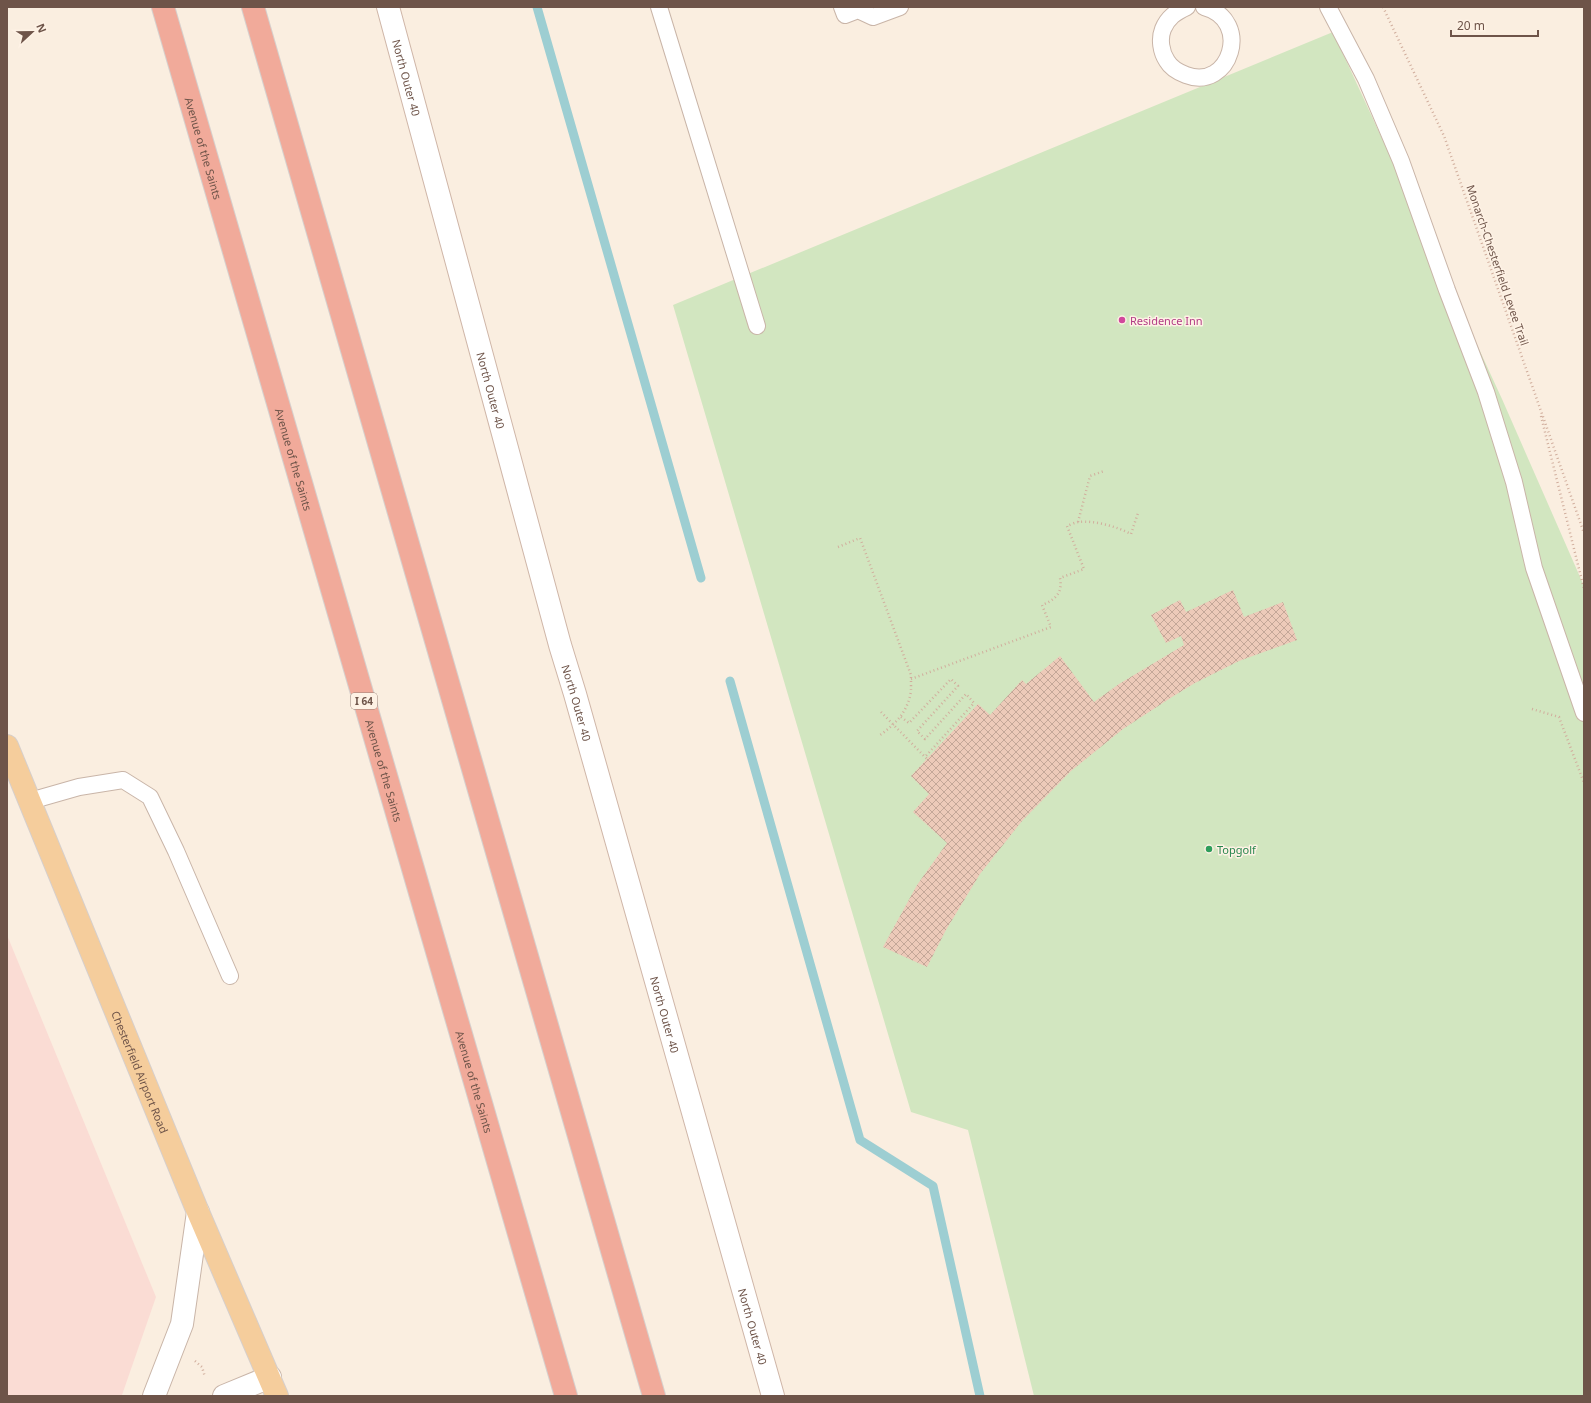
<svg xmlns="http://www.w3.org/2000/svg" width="1591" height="1403" viewBox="0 0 1591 1403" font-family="'Noto Sans',sans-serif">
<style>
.commercial{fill:#fadcd4}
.pitch{fill:#d2e6c0}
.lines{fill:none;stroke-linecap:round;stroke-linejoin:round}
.stream{stroke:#9dced2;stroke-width:9}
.building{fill:url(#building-cross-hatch)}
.lane-casing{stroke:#c9b5a8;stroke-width:18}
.street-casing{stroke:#c9b5a8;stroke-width:24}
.secondary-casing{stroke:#cfb6a8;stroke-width:24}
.primary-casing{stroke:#d6cfcc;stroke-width:24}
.highway-casing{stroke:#d6cfcc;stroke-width:24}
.path{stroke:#d1ae9d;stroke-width:2.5;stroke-dasharray:1 3;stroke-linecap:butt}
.lane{stroke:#fff;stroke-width:16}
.street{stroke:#fff;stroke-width:22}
.secondary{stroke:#fff;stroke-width:22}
.primary{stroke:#f5cd9c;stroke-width:22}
.highway{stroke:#f1aa9a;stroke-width:22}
.hotel-dot{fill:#d1479c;stroke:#fef2e5;stroke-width:1.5}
.leisure-dot{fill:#2e9e5b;stroke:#fef2e5;stroke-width:1.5}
.labels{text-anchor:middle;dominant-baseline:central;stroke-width:3;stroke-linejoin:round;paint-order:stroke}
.shield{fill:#fef2e5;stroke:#998378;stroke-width:1}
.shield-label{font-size:10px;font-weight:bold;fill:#6e5449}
.street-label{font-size:11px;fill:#6e5449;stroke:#fef2e5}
.hotel-label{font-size:11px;fill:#b23c85;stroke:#fef2e5;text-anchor:start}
.leisure-label{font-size:11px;fill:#27864d;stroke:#fef2e5;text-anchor:start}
</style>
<defs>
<pattern id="building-cross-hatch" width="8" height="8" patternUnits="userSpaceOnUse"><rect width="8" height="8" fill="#edcab9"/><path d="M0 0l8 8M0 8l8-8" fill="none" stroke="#c4a798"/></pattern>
</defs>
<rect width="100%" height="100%" fill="#faeee0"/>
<!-- commercial -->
<path class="commercial" d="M7,935l149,362 -34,98 -3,1h-112z"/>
<!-- pitch -->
<path class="pitch" d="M1333,32l169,367 82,187v810h-550l-66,-266 -57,-18 -238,-807z"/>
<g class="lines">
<!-- stream -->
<path class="stream" d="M537,7l164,571
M730,681l130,459 73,46 47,210"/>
</g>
<!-- building -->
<path class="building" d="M1233,590l11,27 39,-15 14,38 -58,21 -44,22 -23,14 -49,32 -52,42 -49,50 -42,53 -34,56 -19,37 -44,-20 34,-62 30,-42 -34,-31 16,-18 -18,-18 67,-72 12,11 32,-35 4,4 34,-28 34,46 25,-18 65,-39 -3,-9 -15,7 -15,-28 29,-15 6,12z"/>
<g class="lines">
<defs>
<path id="lane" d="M659,7l98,319
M842,7l3,8 13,-5
M860,7l-2,3 15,7 27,-10
M1187,7c-11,5 -19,10 -24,22 -4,10 -2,23 4,32 4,7 11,11 19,14 44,17 67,-55 18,-68
M1328,7l38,72 35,82 46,129 39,102 28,90 20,86 50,145
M30,801l49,-14 44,-7 27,17 26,54 54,125"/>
<path id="street" d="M154,1396l28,-72 16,-112
M224,1396l46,-19"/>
<g id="secondary">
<path id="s1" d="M388,7l172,638 15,49 198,702"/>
</g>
<g id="primary">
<path id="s2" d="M7,746l191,466 79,184"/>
</g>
<g id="highway">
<path id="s3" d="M163,7l403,1389"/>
<path d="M253,7l401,1389"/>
</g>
</defs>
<!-- lane casing -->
<use href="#lane" class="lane-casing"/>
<!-- street casing -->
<use href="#street" class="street-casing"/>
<!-- secondary casing -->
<use href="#secondary" class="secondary-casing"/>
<!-- primary casing -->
<use href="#primary" class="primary-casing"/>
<!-- highway casing -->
<use href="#highway" class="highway-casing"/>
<!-- path -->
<path class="path" d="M1383,7l61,129 140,397
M1541,416l43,173
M1078,522l12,-46 14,-5
M838,547l22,-9 51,137c0,5 0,11 0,16 -3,20 -15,33 -31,44
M911,679l140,-52 -9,-22c13,-5 21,-12 18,-27l24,-9 -17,-43c3,-1 8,-4 12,-4 15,-2 39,5 52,12l7,-21
M1532,709l27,8 25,66
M881,712l46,47
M901,717l8,6 42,-44 7,7 -41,45 8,8 41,-45 8,9 -49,54
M195,1361l7,6 3,10"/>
<!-- lane -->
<use href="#lane" class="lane"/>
<!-- street -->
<use href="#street" class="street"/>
<!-- secondary -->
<use href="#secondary" class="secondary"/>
<!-- primary -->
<use href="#primary" class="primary"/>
<!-- highway -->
<use href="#highway" class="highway"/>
</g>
<!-- markers -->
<circle class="hotel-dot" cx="1122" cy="320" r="4"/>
<circle class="leisure-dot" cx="1209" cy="849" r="4"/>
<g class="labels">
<!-- shield labels -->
<rect class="shield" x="351" y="693" width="26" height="16" rx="3"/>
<g class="shield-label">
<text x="364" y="701">I 64</text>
</g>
<!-- street labels -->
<g class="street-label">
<text stroke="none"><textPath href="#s1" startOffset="73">North Outer 40</textPath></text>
<text stroke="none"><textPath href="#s3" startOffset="147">Avenue of the Saints</textPath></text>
<text transform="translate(1498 265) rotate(71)">Monarch-Chesterfield Levee Trail</text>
<text stroke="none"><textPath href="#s1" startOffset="397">North Outer 40</textPath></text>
<text stroke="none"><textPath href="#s3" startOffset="471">Avenue of the Saints</textPath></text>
<text stroke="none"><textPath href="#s1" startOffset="721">North Outer 40</textPath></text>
<text stroke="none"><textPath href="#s3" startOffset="795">Avenue of the Saints</textPath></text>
<text stroke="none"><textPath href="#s1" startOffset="1045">North Outer 40</textPath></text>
<text stroke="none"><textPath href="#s2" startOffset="352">Chesterfield Airport Road</textPath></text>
<text stroke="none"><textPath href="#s3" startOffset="1119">Avenue of the Saints</textPath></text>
<text stroke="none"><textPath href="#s1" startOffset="1369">North Outer 40</textPath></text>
</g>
<!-- hotel labels -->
<g class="hotel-label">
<text x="1130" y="320">Residence Inn</text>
</g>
<!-- leisure labels -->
<g class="leisure-label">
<text x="1217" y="849">Topgolf</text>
</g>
</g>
<!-- border -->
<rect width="1591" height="1403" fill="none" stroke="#6e5449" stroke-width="16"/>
<!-- north arrow -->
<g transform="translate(32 32) rotate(68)" stroke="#fef2e5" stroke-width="3" paint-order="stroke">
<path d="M0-3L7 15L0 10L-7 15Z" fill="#6e5449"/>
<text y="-6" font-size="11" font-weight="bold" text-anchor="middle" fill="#6e5449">N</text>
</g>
<!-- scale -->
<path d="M1451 30v6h87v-6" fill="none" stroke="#6e5449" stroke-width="2"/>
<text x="1457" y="30" font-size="12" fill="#6e5449" stroke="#fef2e5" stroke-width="3" paint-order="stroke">20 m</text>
</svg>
